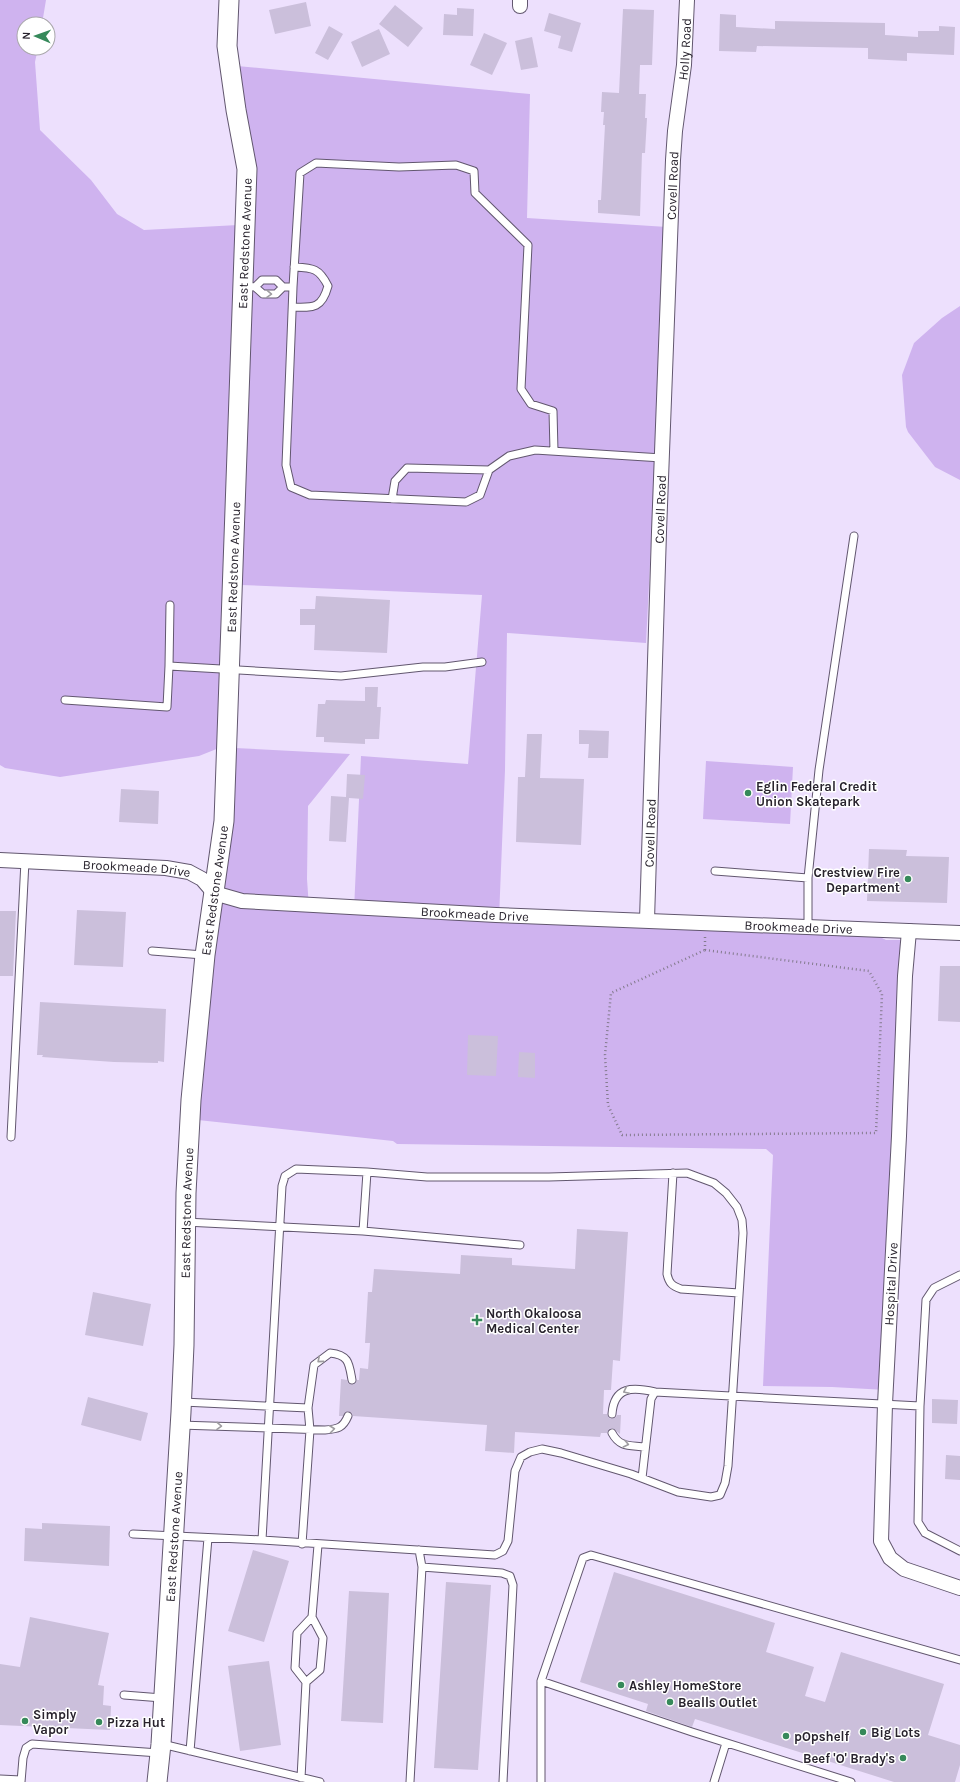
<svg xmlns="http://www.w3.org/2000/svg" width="960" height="1782" viewBox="0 0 960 1782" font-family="Karla,sans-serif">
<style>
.green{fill:#cfb3ef}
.building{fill:#cbbfdb}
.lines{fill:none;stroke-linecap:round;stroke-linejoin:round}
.lane-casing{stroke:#62576f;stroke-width:9}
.street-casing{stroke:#62576f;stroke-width:16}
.secondary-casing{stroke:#62576f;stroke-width:21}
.path{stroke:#847b8e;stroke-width:2.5;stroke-dasharray:1 3;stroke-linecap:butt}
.lane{stroke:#fff;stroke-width:7}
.street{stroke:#fff;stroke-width:14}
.secondary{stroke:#fff;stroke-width:19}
.oneway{stroke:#9e9ca0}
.poi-dot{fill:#36895a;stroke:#fff;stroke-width:1.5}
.labels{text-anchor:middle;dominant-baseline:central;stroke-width:3;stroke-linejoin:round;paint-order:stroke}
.street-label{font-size:13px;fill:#28232d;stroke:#fff}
.poi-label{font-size:13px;font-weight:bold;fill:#28232d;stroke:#fff;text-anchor:start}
</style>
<rect width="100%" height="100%" fill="#ede0fd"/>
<!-- green -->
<path class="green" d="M0,0h46l-4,24h-18v24h14l-3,14 5,68 51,50 26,34 27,16 94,-5 -19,523 -20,8 -139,21 -55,-9 -5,-3z
M237,66l293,28 -3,124 140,9 -21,416 -139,-10 -2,137 -6,148 381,19 6,3h17l-17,450 -54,-3 -69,-1 10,-231 -7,-6 -369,-5 -4,-3 -195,-21 37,-372 115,6 -42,52 -1,73 2,29 45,2 7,-154 107,8 14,-169 -241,-10z
M960,306v174l-25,-13 -27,-35 -2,-5 -4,-52 12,-32 28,-25z
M706,761l87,6 -3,57 -87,-5z"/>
<!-- building -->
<path class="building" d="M306,2l5,24 -36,8 -6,-24z
M395,5l28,23 -15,19 -29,-23z
M457,8l17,1 -1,27 -30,-1 1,-21 13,1z
M623,9l31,1 -2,55h-12l-1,29h7l-1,24h2l-2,35h-3l-2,63 -42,-3v-13h3l4,-75h-2l1,-13h-3l1,-20 17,1z
M549,13l32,10 -9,29 -14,-4 3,-12 -17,-5z
M720,14l16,1v12l39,2v-8l110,2v12l33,2v-6h21v-5l16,1 -1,28 -47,-2v8l-39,-2v-11l-111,-2 -1,6 -37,-1z
M329,26l14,8 -15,26 -13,-7z
M379,29l11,25 -28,13 -11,-25z
M484,33l23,10 -15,32 -22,-10z
M532,37l6,30 -17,3 -6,-29z
M316,596l74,4 -3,53 -73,-3 1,-25h-15v-16h15z
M365,687h13l-1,20h4l-2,32h-14v5l-41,-2v-5h-8l2,-33h7l1,-4 39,1z
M579,730l30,1 -1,27h-20l1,-14h-10z
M527,734h15l-2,44 44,1 -3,66 -65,-3 2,-65h7z
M347,774l18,1 -2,24 -14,-1 -3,44 -17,-1 2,-45 15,1z
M121,789l38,2 -1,33 -39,-2z
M869,849l38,1 -1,6 43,1 -2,46 -80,-2z
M77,910l49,2 -3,55 -49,-2z
M0,911h16l-3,65h-13z
M940,966h20v56l-22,-1z
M40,1002l126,7 -2,53 -6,-1v2l-44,-1 -72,-5 1,-2h-6z
M468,1035l30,1 -2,40 -29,-1z
M519,1052l16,1v25l-17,-1z
M577,1229l51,3 -8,129 -7,-1 -2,30h-7l-1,24h4l2,4 3,1 4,-2 1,-2h4l-1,19 -8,-6 -3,1 -2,4h-6l-1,4 -85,-5 -1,21 -29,-2 2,-26 -134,-9 -1,-3 -4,-2 -5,5h-4l2,-37 6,1 1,3 5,2 4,-5h2l1,-12 8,1 2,-26h-5l3,-51h4l2,-23 86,5 1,-19 51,3v7l63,4z
M93,1292l58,12 -8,42 -58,-11z
M88,1397l60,16 -7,28 -60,-16z
M932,1399l26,1 -1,24 -25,-1z
M946,1455l14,1v24l-15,-1z
M42,1523l68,3 -1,40 -85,-5 1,-33 17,1z
M253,1550l36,11 -25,81 -36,-11z
M614,1572l161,51 -9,29 48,15 -9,29 20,6 16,-50 103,32 -16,51 32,10v20l-5,17h-61l-199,-63 -3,8 -46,-16 2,-7 -68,-22z
M446,1582l45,3 -13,185 -44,-2z
M349,1591l40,2 -6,130 -42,-2z
M30,1617l79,16 -11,52 6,1 -1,19 8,1 -1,24 -110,-5v-61l20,3z
M269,1661l12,84 -41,6 -12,-85z"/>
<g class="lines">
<defs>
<path id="lane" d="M244,286l11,1 8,7h13l7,-7h10l-7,178 5,22 19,8 156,7 14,-7 9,-25 20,-14 26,-6 127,8
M255,287l7,-7h14l7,7
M293,287l7,-114 16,-10 83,4 57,-2 18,6 1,22 53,52 -7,144 10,15 22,7 1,40
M293,307c21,1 29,1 35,-21 -9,-18 -15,-18 -34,-19
M392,499l3,-18 12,-13 82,2
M170,605l-1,61 172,10 82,-9h22l37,-5
M65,700l102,7 2,-41
M715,871l93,7
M808,927v-49l11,-108 35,-234
M152,951l51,4
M11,1137l14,-276
M673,1173l-6,101c2,9 5,12 14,15l58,4
M185,1222l178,9 157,14
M363,1231l4,-59
M960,1275l-26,13 -8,12 -6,106 -2,116 7,11 35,18
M183,1402l125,6
M612,1414c2,-28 21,-27 43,-22
M180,1425l145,5c13,-1 18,-2 23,-14
M612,1433c8,15 18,12 33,14
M642,1478l9,-79 4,-7 265,14
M133,1534l129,6 233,15 8,-4 5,-10 7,-70 6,-14 9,-5 12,-3 19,4 70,21 47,18 33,5 9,-2 5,-12 3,-17 15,-233 -1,-13 -5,-13 -11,-14 -12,-10 -27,-10 -138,4h-122l-60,-5 -71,-3 -11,7 -3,10 -20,354
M302,1544l8,-114 -2,-22 6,-43 16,-12c19,2 19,10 22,27
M419,1550l3,17 80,6 8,3 3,9 -10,197
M541,1681l42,-123 8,-3 369,105
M306,1682l14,-12 3,-32 -11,-21 6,-72
M124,1695l38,3
M162,1744l158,38
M190,1751l18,-213
M301,1778l5,-96 -11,-14 2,-35 15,-16
M0,1779l21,1
M21,1782l2,-24 3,-10 6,-4 127,9
M410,1782l12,-215
M541,1782v-101l151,51 159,50
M714,1782l12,-39"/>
<g id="street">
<path d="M520,6v-6"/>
<path id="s1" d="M0,860l166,8 23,4 13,7 12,14 28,8 254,14 464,18"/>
<path id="s2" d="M647,920l12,-388 14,-372 2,-29 9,-66 3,-65"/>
<path d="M909,931l-4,45 -6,160 -14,268 -4,137 9,17 14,11 56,19"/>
</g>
<g id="secondary">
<path id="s3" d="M157,1782l4,-38 20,-332 3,-67 2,-152 5,-93 14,-145 19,-134 23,-652 -11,-59 -9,-64 2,-46"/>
</g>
</defs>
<!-- lane casing -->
<use href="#lane" class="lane-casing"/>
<!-- street casing -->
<use href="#street" class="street-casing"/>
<!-- secondary casing -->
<use href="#secondary" class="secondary-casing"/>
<!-- path -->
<path class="path" d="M705,950l164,21 13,23 -6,139 -254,2 -14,-30 -3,-50 6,-62z
M705,950v-14"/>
<!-- lane -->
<use href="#lane" class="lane"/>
<!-- street -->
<use href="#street" class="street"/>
<!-- secondary -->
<use href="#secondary" class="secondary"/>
</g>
<!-- one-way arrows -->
<defs><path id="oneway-chevron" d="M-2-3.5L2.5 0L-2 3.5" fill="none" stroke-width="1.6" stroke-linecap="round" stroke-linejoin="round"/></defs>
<g class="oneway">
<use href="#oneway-chevron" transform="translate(269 294) rotate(3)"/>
<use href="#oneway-chevron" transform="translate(320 1360) rotate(140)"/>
<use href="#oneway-chevron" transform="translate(626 1391) rotate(155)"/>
<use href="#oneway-chevron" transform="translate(219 1426) rotate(1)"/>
<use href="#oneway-chevron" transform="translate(332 1429) rotate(-7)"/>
<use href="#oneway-chevron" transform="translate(626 1444) rotate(13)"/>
</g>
<!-- markers -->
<g class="poi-dot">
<circle cx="748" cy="793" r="4"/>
<circle cx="908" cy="879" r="4"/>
<path d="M475 1314h4v4h4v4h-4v4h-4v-4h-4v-4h4z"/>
<circle cx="621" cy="1685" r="4"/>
<circle cx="670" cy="1702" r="4"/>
<circle cx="25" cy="1721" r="4"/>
<circle cx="99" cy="1722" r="4"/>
<circle cx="863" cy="1732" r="4"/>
<circle cx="786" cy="1736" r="4"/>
<circle cx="903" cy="1758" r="4"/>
</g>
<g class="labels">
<!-- street labels -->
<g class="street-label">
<text stroke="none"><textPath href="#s2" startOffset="872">Holly Road</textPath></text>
<text stroke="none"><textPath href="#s2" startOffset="735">Covell Road</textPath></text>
<text stroke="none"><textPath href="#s3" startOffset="1542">East Redstone Avenue</textPath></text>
<text stroke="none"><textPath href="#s2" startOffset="411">Covell Road</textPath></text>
<text stroke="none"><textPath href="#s3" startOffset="1218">East Redstone Avenue</textPath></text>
<text stroke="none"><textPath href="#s2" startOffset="87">Covell Road</textPath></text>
<text stroke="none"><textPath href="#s1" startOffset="137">Brookmeade Drive</textPath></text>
<text stroke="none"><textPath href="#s3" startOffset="894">East Redstone Avenue</textPath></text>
<text stroke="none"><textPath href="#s1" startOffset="485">Brookmeade Drive</textPath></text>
<text stroke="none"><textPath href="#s1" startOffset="809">Brookmeade Drive</textPath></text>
<text stroke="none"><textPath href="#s3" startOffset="570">East Redstone Avenue</textPath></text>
<text transform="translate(891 1284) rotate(-87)">Hospital Drive</text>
<text stroke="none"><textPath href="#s3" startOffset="246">East Redstone Avenue</textPath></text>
</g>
<!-- poi labels -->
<g class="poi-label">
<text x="756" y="786">Eglin Federal Credit<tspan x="756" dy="15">Union Skatepark</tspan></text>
<text x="900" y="872" text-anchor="end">Crestview Fire<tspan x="900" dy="15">Department</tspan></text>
<text x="486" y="1313">North Okaloosa<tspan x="486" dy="15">Medical Center</tspan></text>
<text x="629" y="1685">Ashley HomeStore</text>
<text x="678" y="1702">Bealls Outlet</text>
<text x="33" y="1714">Simply<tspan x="33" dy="15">Vapor</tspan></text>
<text x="107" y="1722">Pizza Hut</text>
<text x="871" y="1732">Big Lots</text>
<text x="794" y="1736">pOpshelf</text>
<text x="895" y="1758" text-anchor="end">Beef 'O' Brady's</text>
</g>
</g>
<!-- north arrow -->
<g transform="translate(36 36) rotate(272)"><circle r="19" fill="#ffffff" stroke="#a9a7ab"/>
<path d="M0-3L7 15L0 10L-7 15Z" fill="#36895a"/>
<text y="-6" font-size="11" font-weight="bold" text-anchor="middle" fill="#28232d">N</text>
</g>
</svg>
